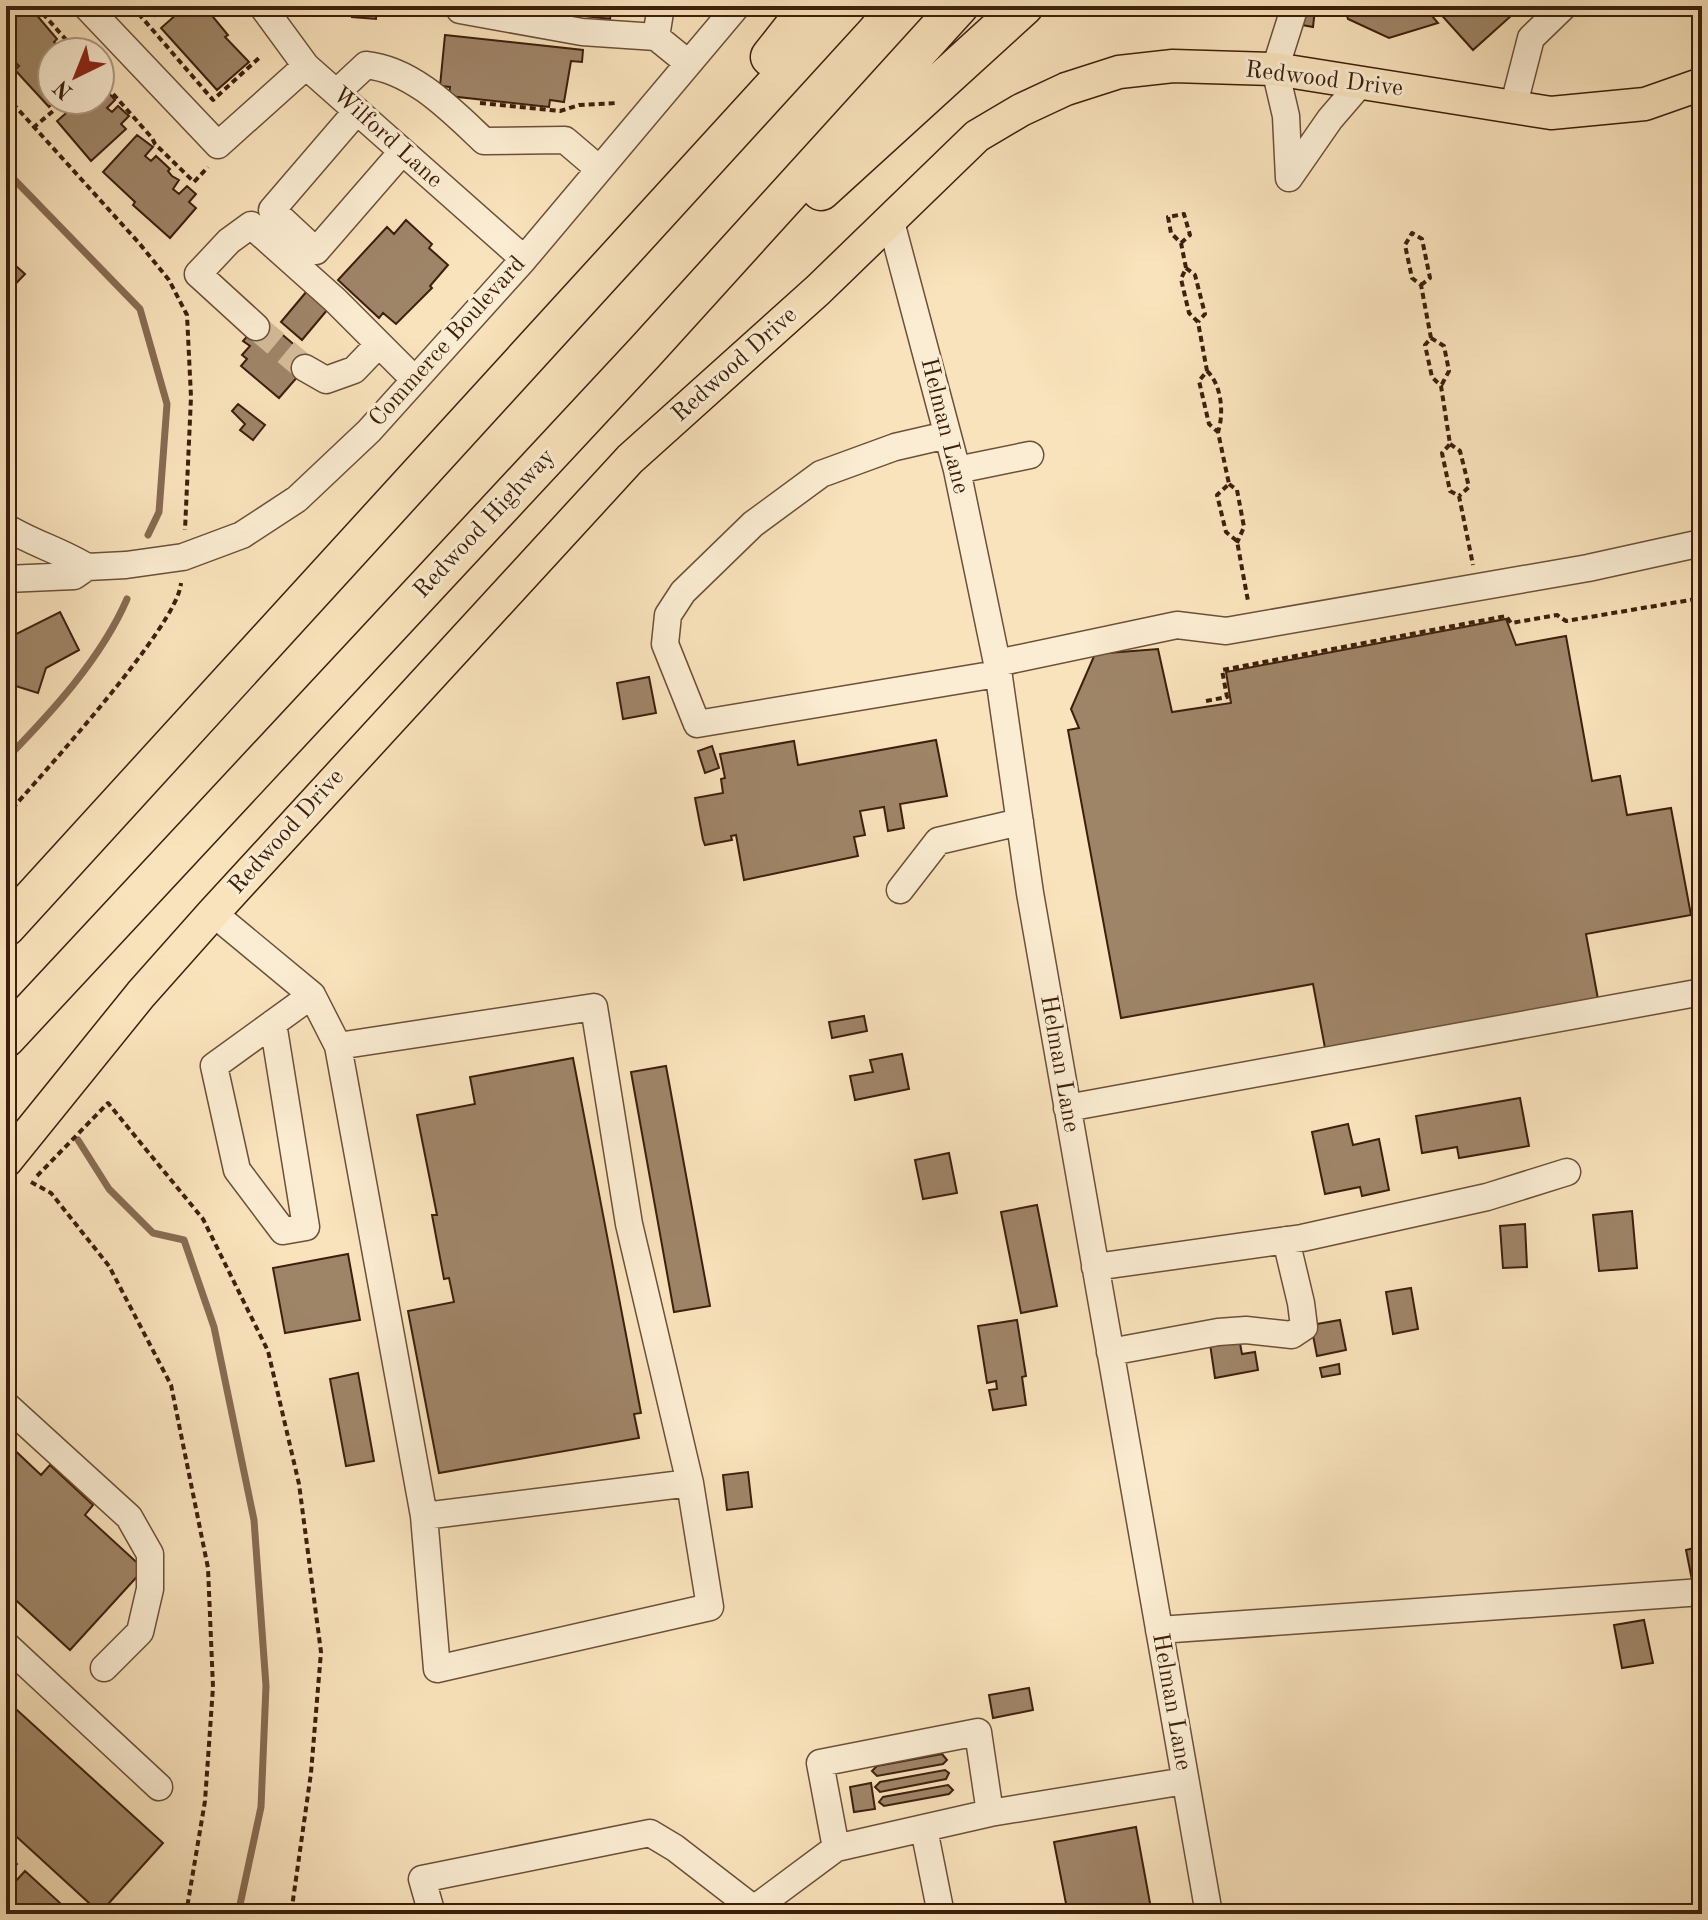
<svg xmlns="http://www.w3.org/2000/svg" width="1708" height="1920" viewBox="0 0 1708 1920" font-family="'Old Standard TT',serif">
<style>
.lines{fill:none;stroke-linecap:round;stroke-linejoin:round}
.stream{stroke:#876c52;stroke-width:7}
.building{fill:#9f8568;stroke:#3d1f0c;stroke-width:2}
.minor-tunnel{stroke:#d3bc99;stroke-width:26;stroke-dasharray:26 13;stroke-linecap:butt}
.minor-casing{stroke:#6c5038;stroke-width:29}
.major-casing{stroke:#3d1f0c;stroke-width:35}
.highway-casing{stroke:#3d1f0c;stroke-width:41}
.path{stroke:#3d1f0c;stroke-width:4;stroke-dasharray:6 4;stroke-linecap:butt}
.minor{stroke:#fbedd3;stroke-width:26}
.major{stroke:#f9e3bc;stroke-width:32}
.highway{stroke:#f9e3bc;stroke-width:38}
.labels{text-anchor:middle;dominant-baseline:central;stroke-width:6;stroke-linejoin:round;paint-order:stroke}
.street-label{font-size:24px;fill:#3d1f0c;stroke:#fbedd3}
</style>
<rect width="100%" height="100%" fill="#f9e3bc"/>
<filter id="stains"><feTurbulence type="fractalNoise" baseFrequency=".0025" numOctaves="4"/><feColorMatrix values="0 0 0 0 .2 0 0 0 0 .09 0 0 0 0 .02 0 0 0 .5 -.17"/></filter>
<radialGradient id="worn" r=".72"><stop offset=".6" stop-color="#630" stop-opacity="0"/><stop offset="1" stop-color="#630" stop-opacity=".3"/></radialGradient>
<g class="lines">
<!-- stream -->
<path class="stream" d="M6,171l134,138 27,95 -8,108 -11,23
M6,759c45,-46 95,-100 121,-160
M78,1140l31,49 44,44 31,7 30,87 40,193 12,166 -5,121 -23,107"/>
</g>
<!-- building -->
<path class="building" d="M6,6h15l1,1 -16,14z
M25,6h4l28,33 -3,3 9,10h-11v48h4l-7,7 -34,-37 4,-4 -13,-13v-31z
M146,6h21l-12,10z
M186,6h18l24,29 -3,2 24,25 -32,28 -56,-62z
M353,6h24l-1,13 -24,-2z
M491,6h121l-2,13z
M1344,6h178l-49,44 -36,-40 -5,6 6,7 -49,15 -41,-19z
M1304,7l11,2 -2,18 -11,-2z
M445,35l138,15 -1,12 -11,-1 -7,41 -14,-2 -1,7 -100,-11 1,-9 -10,-1z
M100,83l15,17 -8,8 5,4 6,-6 11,10 -8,8 5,5 -35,32 -34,-40 24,-21h19z
M137,135l16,12 -8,9 6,5 5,-5 14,13 -2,2 4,5 7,4 -6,9 6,5 8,-8 9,8 -7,8 7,6 -26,30 -37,-33 2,-3 -32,-30z
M406,220l26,24 -3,4 19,17 -18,21 2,2 -36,36 -13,-11 -4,5 -41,-38 49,-53 7,7z
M6,257l19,17 -19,20z
M312,285l21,18 -31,37 -21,-18z
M263,318l49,42 -33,38 -38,-32 6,-7 -5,-4 8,-9 -7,-5z
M238,404l27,21 -12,15 -13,-10 5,-6 -13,-13z
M60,612l19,38 -33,18 -8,25 -32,-10v-44z
M1506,619l10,26 50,-9 26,145 28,-5 7,39 44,-7 20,107 -105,19 12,65 -273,49 -12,-64 -192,34 -53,-288 11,-2 -8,-19 24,-55 63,-5 14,63 59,-9 -5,-31z
M649,677l7,36 -33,6 -6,-36z
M936,740l11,56 -47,8 4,24 -16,3 -4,-24 -24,4 5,24 -11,2 4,19 -114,24 -8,-45 -5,1 1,4 -27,5 -2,-5 -8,-42 28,-5 -2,-14 4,-1 -5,-24 74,-13 4,24z
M712,746l7,22 -14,5 -7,-22z
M864,1016l3,15 -35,7 -3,-16z
M902,1054l7,35 -54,11 -5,-24 23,-4 -3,-12z
M573,1058l68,355 -7,1 5,24 -200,35 -31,-162 46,-9 -5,-24 -5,1 -12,-64h5l-20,-100 58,-11 -5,-27z
M666,1066l44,240 -36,6 -43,-240z
M1520,1098l9,48 -70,12 -2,-11 -35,6 -6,-37z
M1348,1124l5,21 26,-6 10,51 -27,6 -2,-9 -35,7 -13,-62z
M949,1153l8,40 -34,6 -8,-39z
M1037,1205l20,101 -36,7 -20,-101z
M1632,1211l5,57 -38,3 -6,-56z
M1525,1224l2,43 -24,1 -3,-42z
M348,1254l12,66 -75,13 -12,-65z
M1411,1288l7,41 -25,5 -7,-42z
M1017,1320l9,56 -4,1 4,28 -33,5 -4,-20 8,-1 -1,-8 -9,2 -9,-57z
M1340,1320l6,30 -29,6 -6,-31z
M1209,1337l30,1 3,16 13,-2 3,18 -43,8z
M1339,1364l1,10 -18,3 -2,-9z
M358,1373l16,88 -28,5 -16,-87z
M6,1442l35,33 9,-10 43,40 -8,10 59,54 -74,81 -64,-59z
M748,1472l4,35 -25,3 -4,-35z
M1702,1546v37l-9,2 -7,-35z
M1644,1620l9,43 -31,5 -8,-43z
M1029,1688l4,22 -40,8 -4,-23z
M6,1700l157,143 -63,70 -94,-86z
M942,1754l5,6 -4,4 -66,12 -5,-5 5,-5z
M945,1770l4,3 -3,6 -66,13 -5,-5 5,-5z
M871,1783l4,26 -21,3 -4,-25z
M948,1785l5,5 -4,4 -65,12 -5,-4 4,-5z
M1136,1827l16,87h-84l-14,-72z
M6,1853l11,11 -11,12z
M25,1871l47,43h-51l-15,-14v-8z"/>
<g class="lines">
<!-- minor-tunnel -->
<path class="minor-tunnel" d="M256,327l49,41"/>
<defs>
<path id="minor" d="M86,6l132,139 88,-79
M262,6l44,60 218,193
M461,6l-1,4 122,22 74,5 32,26
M656,37l5,-31
M337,92l29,-27c47,5 85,45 118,76l81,-1 34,29
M1513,108l18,-70 33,-32
M357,111l-85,99 44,41 86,-99
M1289,178l-3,-62 -11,-47 20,-63
M1289,178l41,-59 31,-36
M890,218l67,252 40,193 33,230 179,1021
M256,327l-58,-53 31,-33 22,-16 84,75 80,80
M305,368l21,12 28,-10 25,-26
M947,435l-52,12 -74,27 -68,50 -70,68 -15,23 -3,29 32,80 300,-50
M957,470l73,-15
M6,527c26,16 55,24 81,40
M6,579l68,-3 13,-9 39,-2 57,-8 59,-22 55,-36 72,-68 155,-172 213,-253
M997,663l180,-38 49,6 362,-63 109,-24
M900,890l38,-49 82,-19
M213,913l99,82 -98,71 23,104 46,61 23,-4 -33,-204
M312,995l26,51 256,-39 35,217 61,259 -266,33 -86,-470
M1067,1108l635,-116
M1095,1267l207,-29 185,-41 80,-25
M1110,1352l108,-20 28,-2 46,5 12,-8 -3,-24 -15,-63
M6,1405l123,112 21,37v35l-10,43 -36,36
M424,1516l13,153 273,-62 -20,-124
M1159,1630l543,-38
M6,1645l153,142
M924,1829l17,85
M836,1848l154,-35
M432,1914l-10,-35 228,-46 25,15 79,61
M730,1914l24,-5 82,-61 -16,-85 158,-31 12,81 195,-32"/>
<path id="major" d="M6,1161l135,-167 72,-81 417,-454 188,-169 159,-154 44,-26 45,-21 53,-17 54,-6 102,3 276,44 94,-9 57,-20"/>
<path id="highway" d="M770,57l40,-51
M821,191l203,-185
M6,927l841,-921
M6,1038l639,-686 314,-346"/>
</defs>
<!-- minor casing -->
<use href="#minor" class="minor-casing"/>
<!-- major casing -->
<use href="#major" class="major-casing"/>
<!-- highway casing -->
<use href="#highway" class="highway-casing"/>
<!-- path -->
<path class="path" d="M36,6l41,46
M132,6l81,94 47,-43
M100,79l52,59 3,6 39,38 14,-15
M6,96l133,147 30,37 18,35 4,82 -6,133
M480,103l80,8 19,-6 38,-2
M33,128l33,-28
M1181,243l9,-8 -6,-21 -16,3 3,16 10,10 5,25 -5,11 8,34 9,9 9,49 -8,10 10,43 9,8 11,52 -12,11 9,37 11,9 11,60
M1186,268l9,7 10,39 -7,8
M1421,285l9,-7 -8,-39 -10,-6 -7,12 7,33 9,7 10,53 -6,7 7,32 9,9 9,58 -8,9 8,38 9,5 14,69
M1431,338l13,8 5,25 -8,15
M1207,371c15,14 17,43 11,61
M1450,444l10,7 9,36 -10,9
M1229,484l8,6 7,37 -7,16
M1206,701l21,-4 -5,-27 284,-54 5,7 46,-8 9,6 136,-23
M6,816c35,-41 172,-190 175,-233
M37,1176l71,-73 95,116 65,132 31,133 22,168 -10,121 -20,141
M31,1182l20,11 58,73 62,119 37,183 5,119 -8,114 -19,113"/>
<!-- minor -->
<use href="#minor" class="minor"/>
<!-- major -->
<use href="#major" class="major"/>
<!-- highway -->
<use href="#highway" class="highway"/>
</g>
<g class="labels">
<!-- street labels -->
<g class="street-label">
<text transform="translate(1324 80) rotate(7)">Redwood Drive</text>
<text transform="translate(387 138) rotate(42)">Wilford Lane</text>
<text transform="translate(448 342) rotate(-48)">Commerce Boulevard</text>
<text transform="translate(735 365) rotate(-42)">Redwood Drive</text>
<text transform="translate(944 426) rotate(76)">Helman Lane</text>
<text transform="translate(485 524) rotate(-47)">Redwood Highway</text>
<text transform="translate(287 832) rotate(-48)">Redwood Drive</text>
<text transform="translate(1059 1064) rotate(80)">Helman Lane</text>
<text transform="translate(1171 1702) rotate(80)">Helman Lane</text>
</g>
</g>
<!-- margin -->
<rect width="1708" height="1920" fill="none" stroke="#f9e3bc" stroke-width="32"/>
<rect x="8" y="8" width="1692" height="1904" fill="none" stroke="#3d1f0c" stroke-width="4"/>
<rect x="16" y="16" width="1676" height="1888" fill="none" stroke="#3d1f0c" stroke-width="2"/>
<!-- north arrow -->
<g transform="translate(76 76) rotate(223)"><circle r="38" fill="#fbedd3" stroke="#af9b83" stroke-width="2"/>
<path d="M0-6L14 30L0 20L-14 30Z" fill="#8f2418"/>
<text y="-12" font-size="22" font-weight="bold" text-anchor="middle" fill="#3d1f0c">N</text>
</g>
<rect width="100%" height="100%" filter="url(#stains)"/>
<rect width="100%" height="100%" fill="url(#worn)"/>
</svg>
